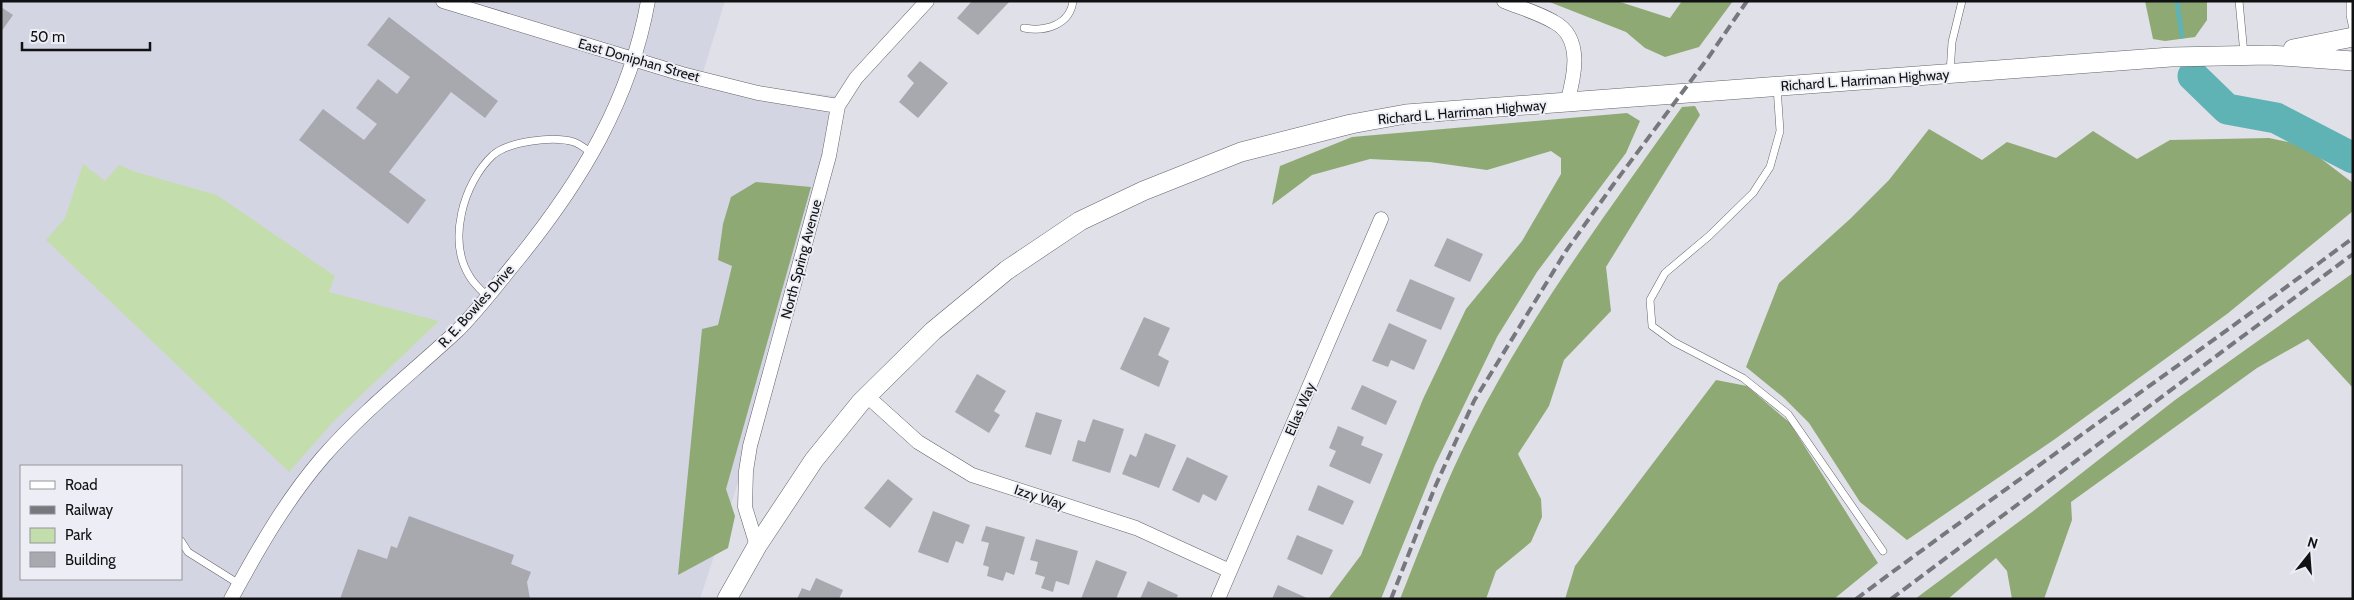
<svg xmlns="http://www.w3.org/2000/svg" width="2354" height="600" viewBox="0 0 2354 600" font-family="Cabin,sans-serif">
<style>
.built{fill:#d3d5e3;fill-rule:evenodd}
.green{fill:#c3deac}
.forest{fill:#8ea974}
.lines{fill:none;stroke-linecap:round;stroke-linejoin:round}
.stream{stroke:#60b3b5;stroke-width:5}
.river{stroke:#60b3b5;stroke-width:31}
.building{fill:#a8a8af}
.service-casing{stroke:#63636a;stroke-width:8}
.minor-casing{stroke:#63636a;stroke-width:15}
.secondary-casing{stroke:#63636a;stroke-width:20}
.service{stroke:#fff;stroke-width:7}
.minor{stroke:#fff;stroke-width:14}
.secondary{stroke:#fff;stroke-width:19}
.rail{stroke:#77787d;stroke-width:4;stroke-dasharray:10 5;stroke-linecap:butt}
.labels{text-anchor:middle;dominant-baseline:central;stroke-width:4;stroke-linejoin:round;paint-order:stroke}
.street-label{font-size:14px;fill:#101113;stroke:#edeef5}
</style>
<rect width="100%" height="100%" fill="#e0e0e8"/>
<!-- built -->
<path class="built" d="M1,1h724l-24,78 144,18 -95,349 -50,153h-699zM21,466h160v113h-160z"/>
<!-- green -->
<path class="green" d="M83,164l22,17 14,-16 17,7 81,23 118,81 -6,16 110,29 -105,100 -45,51 -243,-232 19,-22z"/>
<!-- forest -->
<path class="forest" d="M1547,1h70l53,17 12,-17h51l-34,46 -34,10 -20,-9 -19,-16z
M2145,1h62v19l-12,17 -30,4 -12,-2z
M1695,106l5,9 -94,152 5,44 -47,49 -15,46 -31,48 23,45 1,18 -11,25 -35,29 -10,28h-86c23,-58 45,-116 73,-171 58,-114 135,-217 209,-321z
M1627,113l13,8 -14,32 -89,119 -40,65 -62,128 -54,134h-53l33,-44 62,-156 43,-90 56,-68 39,-67v-16l-10,-7 -64,19 -57,-8 -60,-3 -58,16 -40,30 8,-39 72,-29z
M1929,129l53,31 25,-18 49,16 37,-27 44,28 33,-19 99,-2 34,7 50,38v28l-126,103 -172,125 -148,101 -47,-38 -51,-79 -25,-25 -38,-31 33,-84 71,-64 39,-39z
M756,182l55,5 -85,302 9,27 -7,32 -50,27 24,-246 16,-4 14,-59 -14,-6 5,-36 8,-27z
M2353,273v115l-45,-49 -51,29 -186,134 1,18 -28,79h-32l-5,-28 -11,-13 -48,41h-33l117,-87 143,-112z
M1716,380l31,6 43,37 88,140 -44,36h-269l10,-33z"/>
<g class="lines">
<!-- stream -->
<path class="stream" d="M2177,1l5,35"/>
<!-- river -->
<path class="river" d="M2193,76l34,33 49,9 77,40"/>
</g>
<!-- building -->
<path class="building" d="M972,1h38l-32,34 -21,-17z
M1,7l12,8 -12,17z
M389,17l109,84 -13,17 -34,-26 -62,80 37,28 -18,24 -109,-84 24,-31 41,31 13,-16 -21,-16 22,-29 19,15 13,-17 -43,-32z
M920,61l28,22 -30,35 -19,-16 15,-19 -7,-7z
M1447,238l36,16 -13,28 -36,-16z
M1410,279l45,19 -14,32 -45,-19z
M1144,317l26,11 -12,27 11,6 -10,26 -39,-18z
M1389,323l38,17 -13,30 -23,-10 -3,7 -16,-6z
M977,374l29,17 -12,20 6,4 -11,18 -34,-21z
M1362,385l35,16 -11,24 -35,-16z
M1036,412l26,8 -11,35 -26,-8z
M1093,419l31,10 -14,44 -38,-12 6,-21 7,2z
M1338,426l26,11 -3,8 22,9 -13,30 -41,-18 7,-15 -7,-3z
M1145,433l31,12 -17,43 -37,-14 8,-20 6,3z
M1187,457l41,19 -12,25 -13,-7 -4,9 -27,-13z
M888,479l25,20 -23,29 -26,-20z
M1318,485l36,16 -11,24 -35,-15z
M933,511l37,14 -7,19 -7,-3 -8,22 -30,-11z
M409,516l105,39 -3,9 20,8 -4,10 3,17h-190l18,-50 29,10 4,-13 6,2z
M986,526l39,11 -11,38 -8,-3 -3,9 -16,-5 2,-9 -6,-2 6,-22 -8,-2z
M1297,535l36,15 -11,25 -35,-16z
M1036,539l42,12 -9,34 -13,-4 -3,11 -12,-4 4,-11 -10,-3 3,-12 -8,-2z
M1096,560l31,12 -11,27h-35z
M816,578l27,12 -4,9h-42l5,-11 8,3z
M1148,581l30,14 -2,4h-36z
M1278,585l31,14h-37z"/>
<g class="lines">
<defs>
<path id="service" d="M2239,1l5,53
M2350,1v14l3,14
M1024,28c21,4 46,-3 49,-27
M1950,73l2,-31 10,-41
M1777,87l3,44 -10,36 -17,26 -44,43 -44,37 -15,27 2,26 22,16 69,36 45,36 95,137
M488,297c-6,-6 -14,-13 -18,-20 -23,-36 -7,-94 23,-122 17,-14 60,-19 81,-13 6,2 13,8 19,12
M181,541l7,11 51,32"/>
<path id="minor" d="M443,1l239,73 76,19 80,13
M1504,1c17,7 35,12 50,21 30,16 20,56 13,81
M867,396l51,46 54,33 164,53 94,43
M757,546l-12,-39 1,-36 4,-25 79,-290 9,-50 18,-28 71,-77
M231,599c27,-50 55,-99 92,-142 41,-47 90,-85 135,-127 22,-22 41,-48 61,-72 62,-77 111,-157 129,-257
M1218,599l163,-380"/>
<path id="secondary" d="M2293,49l60,-12
M727,599l30,-53 57,-86 47,-58 72,-71 74,-61 73,-49 63,-30 98,-39 110,-28 55,-10 765,-57 98,-2 84,6"/>
</defs>
<!-- service casing -->
<use href="#service" class="service-casing"/>
<!-- minor casing -->
<use href="#minor" class="minor-casing"/>
<!-- secondary casing -->
<use href="#secondary" class="secondary-casing"/>
<!-- service -->
<use href="#service" class="service"/>
<!-- minor -->
<use href="#minor" class="minor"/>
<!-- secondary -->
<use href="#secondary" class="secondary"/>
<!-- rail -->
<path class="rail" d="M1391,599l44,-112 39,-86 92,-150 47,-66 95,-127 39,-57
M1856,599c164,-122 332,-239 497,-361
M1891,599l462,-345"/>
</g>
<g class="labels">
<!-- street labels -->
<g class="street-label">
<text transform="translate(639 60) rotate(16)">East Doniphan Street</text>
<text transform="translate(1865 80) rotate(-4)">Richard L. Harriman Highway</text>
<text transform="translate(1462 112) rotate(-5)">Richard L. Harriman Highway</text>
<text transform="translate(801 259) rotate(-75)">North Spring Avenue</text>
<text transform="translate(476 306) rotate(-48)">R. E. Bowles Drive</text>
<text transform="translate(1300 409) rotate(-67)">Ellas Way</text>
<text transform="translate(1040 497) rotate(18)">Izzy Way</text>
</g>
</g>
<!-- border -->
<rect width="2354" height="600" fill="none" stroke="#101113" stroke-width="5"/>
<!-- legend -->
<rect x="20" y="465" width="162" height="115" fill="#edeef5" stroke="#95969b"/>
<rect x="30" y="481" width="25" height="8" fill="#ffffff" stroke="#95969b"/>
<text x="65" y="490" font-size="15" fill="#101113">Road</text>
<rect x="30" y="506" width="25" height="8" fill="#77787d" stroke="#95969b"/>
<text x="65" y="515" font-size="15" fill="#101113">Railway</text>
<rect x="30" y="528" width="25" height="15" fill="#c3deac" stroke="#95969b"/>
<text x="65" y="540" font-size="15" fill="#101113">Park</text>
<rect x="30" y="552" width="25" height="15" fill="#a8a8af" stroke="#95969b"/>
<text x="65" y="565" font-size="15" fill="#101113">Building</text>
<!-- north arrow -->
<g transform="translate(2309 555) rotate(17)" stroke="#edeef5" stroke-width="4" paint-order="stroke">
<path d="M0-4L9 19L0 12L-9 19Z" fill="#101113"/>
<text y="-8" font-size="14" font-weight="bold" text-anchor="middle" fill="#101113">N</text>
</g>
<!-- scale -->
<path d="M22 42v8h128v-8" fill="none" stroke="#101113" stroke-width="2.5"/>
<text x="30" y="42" font-size="15" fill="#101113" stroke="#edeef5" stroke-width="4" paint-order="stroke">50 m</text>
</svg>
